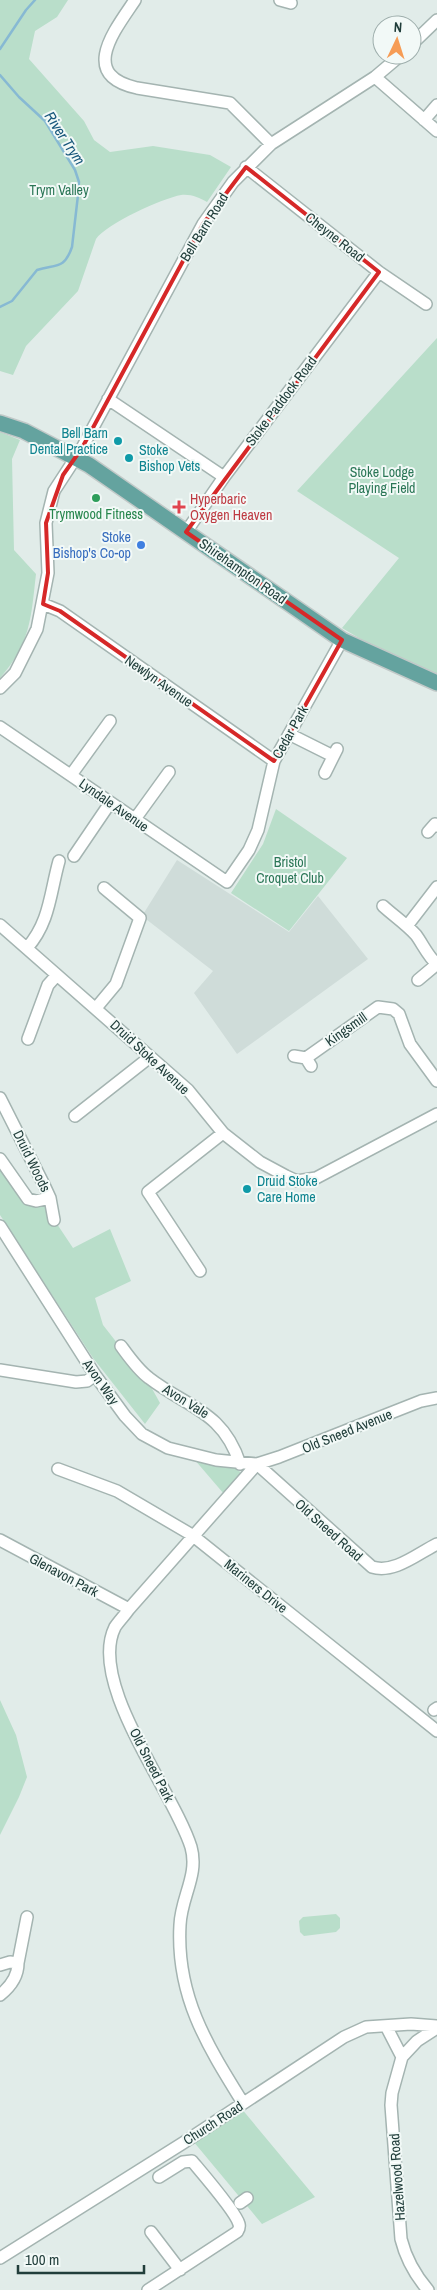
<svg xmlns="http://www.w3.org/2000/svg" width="437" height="2290" viewBox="0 0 437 2290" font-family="'Archivo Narrow',sans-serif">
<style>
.built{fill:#cfdcd9}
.green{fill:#b9deca}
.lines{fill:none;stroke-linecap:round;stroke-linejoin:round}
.stream{stroke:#87b9d3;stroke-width:2.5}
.minor-casing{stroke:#a4b4b1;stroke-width:14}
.major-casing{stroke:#c1c9c8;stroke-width:18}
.minor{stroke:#fff;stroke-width:11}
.major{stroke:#64a39f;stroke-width:15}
.marked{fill:none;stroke:#d62828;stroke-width:4;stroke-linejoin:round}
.culture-dot{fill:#0f9aa8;stroke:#f2f9f7;stroke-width:2}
.leisure-dot{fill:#2e9e5b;stroke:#f2f9f7;stroke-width:2}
.health-dot{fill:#e0444e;stroke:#f2f9f7;stroke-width:2}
.shop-dot{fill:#3f7fe0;stroke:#f2f9f7;stroke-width:2}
.labels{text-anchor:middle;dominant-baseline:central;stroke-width:4;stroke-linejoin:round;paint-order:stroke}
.park-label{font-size:14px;fill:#2a7656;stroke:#f2f9f7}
.street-label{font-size:14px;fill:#213e3b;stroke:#f2f9f7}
.culture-label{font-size:14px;fill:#0d838f;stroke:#f2f9f7;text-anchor:start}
.health-label{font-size:14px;fill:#be3a42;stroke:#f2f9f7;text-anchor:start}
.leisure-label{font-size:14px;fill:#27864d;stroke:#f2f9f7}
.shop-label{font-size:14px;fill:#366cbe;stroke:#f2f9f7;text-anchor:end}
.water-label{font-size:15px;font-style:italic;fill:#19587c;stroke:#f2f9f7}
</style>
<rect width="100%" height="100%" fill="#e1ece9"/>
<!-- built -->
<path class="built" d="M177,860l112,72 29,-36 50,63 -131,95 -43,-61 19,-22 -71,-55z"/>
<!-- green -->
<path class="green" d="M0,0h68l-11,17 -22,14 -6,28 55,62 10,19 16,12 43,-6 57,9 21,12 -24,35c-8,-4 -15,-8 -26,-7 -18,3 -75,29 -85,44l-18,52 -52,55 -13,29 -13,-4z
M437,338v338l-61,-28 -34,-20 57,-70 -102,-67z
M0,432l20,8 -8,19 2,91 22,24c-5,43 -5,69 -36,104z
M276,809l71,49 -58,73 -58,-38 32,-49z
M0,1164l29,40 16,2 28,42 37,-19 21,52 -36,17 8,27 47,60 10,18 -15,21 -52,-66 -91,-140 -2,-3z
M194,1459l41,7 5,6v5l-16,17z
M0,1700l16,35 11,42 -8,20 -19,38z
M336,1914l4,4v10l-4,4 -32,4 -4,-4 -1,-11 4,-4z
M241,2108l74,89 -53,27 -69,-83z"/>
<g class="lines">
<!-- stream -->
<path class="stream" d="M0,49l26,-39 9,-10
M0,75l19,22 26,24 30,49 4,12 -1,13 -6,52c-8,23 -16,17 -35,23l-25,31 -12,6"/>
<defs>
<path id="minor" d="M135,0c-20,30 -57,75 2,88l93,15 41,41
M280,0l11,3
M412,44l25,-24
M375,77l62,54
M424,120l13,-15
M246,167l133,105 47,32
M108,399l116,78
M186,532l38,-55 155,-205
M43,604l17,7 214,150
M0,688l15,-15 22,-44 11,-56 -2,-50 8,-32 28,-43 121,-224 30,-42 38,-38 104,-67 26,-22
M0,727l227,155 22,-32 9,-20 16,-69 68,-121
M289,734l44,22
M325,773l12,-24
M71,775l39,-54
M135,819l34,-47
M428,832l7,-8 2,2
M74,856l36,-53
M383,906c11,10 23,18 33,29 6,8 13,23 21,29
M0,925l188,165 35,43 37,29 26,14 11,5 19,-3 121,-64
M407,926l30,-39
M27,948c23,-26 23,-55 32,-87
M418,980l19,-16
M96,1008l20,-24 24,-66 -36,-30
M28,1039l20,-54 9,-10
M294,1056l12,2 5,8
M306,1058l72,-51 15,2 6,5 11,30 27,37
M0,1098l44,87 6,13 4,22
M75,1116l75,-59
M0,1159l28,40 8,2 14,-3
M0,1226l95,149 30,41 17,18 26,14 48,12 41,4 22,-7 142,-56 16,-3
M200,1271l-52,-79 75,-59
M121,1346c8,11 17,24 28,32 39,30 74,33 91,86
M0,1370l76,12 11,-1 8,-6
M257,1464l115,103c22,7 45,-13 65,-23
M58,1469l59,22 75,44 245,196
M0,1540l129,69
M434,1710l3,-2
M18,1963l9,-46
M0,1965l10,-3 8,1c0,14 -8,24 -18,32
M386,2026l16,31
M243,2103c-36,-58 -67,-107 -63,-178 1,-28 19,-50 11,-78 -17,-55 -104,-164 -76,-220 4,-6 10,-12 14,-18l128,-145
M240,2203l7,-5
M151,2232l29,38
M0,2258l183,-115 161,-106 22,-10 45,-3 26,2
M148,2290l89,-58c2,-3 3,-4 2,-8 -3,-12 -37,-51 -47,-63l-9,1 -24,15
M428,2290c-13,-15 -22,-31 -27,-51l-10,-134 1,-12 10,-36 15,-16 20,-13"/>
<path id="major" d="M0,423l24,8 65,34 253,175 95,43"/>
</defs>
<!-- minor casing -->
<use href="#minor" class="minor-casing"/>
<!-- major casing -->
<use href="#major" class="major-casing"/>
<!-- minor -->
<use href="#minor" class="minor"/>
<!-- major -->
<use href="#major" class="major"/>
</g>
<!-- marked area -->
<path class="marked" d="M246,167l133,105 -193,260 156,108 -68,121 -214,-150 -17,-7 5,-31 -2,-50 17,-48 19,-27 121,-224z"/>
<!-- markers -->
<g class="culture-dot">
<circle cx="118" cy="441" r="5"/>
<circle cx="129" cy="458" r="5"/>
<circle cx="247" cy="1189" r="5"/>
</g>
<circle class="leisure-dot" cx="96" cy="498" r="5"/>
<path class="health-dot" d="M176.5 499.5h5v5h5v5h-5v5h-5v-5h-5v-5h5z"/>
<circle class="shop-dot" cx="141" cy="545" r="5"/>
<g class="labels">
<!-- park labels -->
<g class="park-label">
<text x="59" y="190">Trym Valley</text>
<text x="382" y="472">Stoke Lodge<tspan x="382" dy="16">Playing Field</tspan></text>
<text x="290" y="862">Bristol<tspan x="290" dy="16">Croquet Club</tspan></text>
</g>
<!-- street labels -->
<g class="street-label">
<text transform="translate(204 227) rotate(-58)">Bell Barn Road</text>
<text transform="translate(335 237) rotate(38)">Cheyne Road</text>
<text transform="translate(281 401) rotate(-53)">Stoke Paddock Road</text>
<text transform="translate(243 571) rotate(35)">Shirehampton Road</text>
<text transform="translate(159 681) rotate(35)">Newlyn Avenue</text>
<text transform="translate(290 732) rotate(-61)">Cedar Park</text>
<text transform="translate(114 805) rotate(35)">Lyndale Avenue</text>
<text transform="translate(346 1029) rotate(-35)">Kingsmill</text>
<text transform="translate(150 1057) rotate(43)">Druid Stoke Avenue</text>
<text transform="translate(32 1161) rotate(64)">Druid Woods</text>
<text transform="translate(101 1382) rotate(55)">Avon Way</text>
<text transform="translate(186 1401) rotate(32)">Avon Vale</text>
<text transform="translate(347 1431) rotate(-22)">Old Sneed Avenue</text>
<text transform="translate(329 1530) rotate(42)">Old Sneed Road</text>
<text transform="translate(64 1575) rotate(28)">Glenavon Park</text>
<text transform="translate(256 1586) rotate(39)">Mariners Drive</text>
<text transform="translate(152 1765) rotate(63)">Old Sneed Park</text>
<text transform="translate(213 2123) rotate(-33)">Church Road</text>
<text transform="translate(397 2177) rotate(-94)">Hazelwood Road</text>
</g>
<!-- culture labels -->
<g class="culture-label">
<text x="108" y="433" text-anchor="end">Bell Barn<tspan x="108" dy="16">Dental Practice</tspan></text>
<text x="139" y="450">Stoke<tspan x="139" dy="16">Bishop Vets</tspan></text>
<text x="257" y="1181">Druid Stoke<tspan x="257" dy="16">Care Home</tspan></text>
</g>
<!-- health labels -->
<g class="health-label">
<text x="190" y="499">Hyperbaric<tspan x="190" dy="16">Oxygen Heaven</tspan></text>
</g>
<!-- leisure labels -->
<g class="leisure-label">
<text x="96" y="514">Trymwood Fitness</text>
</g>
<!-- shop labels -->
<g class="shop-label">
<text x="131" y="537">Stoke<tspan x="131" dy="16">Bishop's Co-op</tspan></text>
</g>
<!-- water labels -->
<g class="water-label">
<text transform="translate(65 138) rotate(57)">River Trym</text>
</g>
</g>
<!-- north arrow -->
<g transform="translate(397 40) rotate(4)"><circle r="24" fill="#f2f9f7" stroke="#9eaeac"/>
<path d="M0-4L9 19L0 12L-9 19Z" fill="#f69c55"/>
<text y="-8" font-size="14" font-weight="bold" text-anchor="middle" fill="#213e3b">N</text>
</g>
<!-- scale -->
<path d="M18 2265v8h126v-8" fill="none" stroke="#213e3b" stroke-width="2.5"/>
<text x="25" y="2265" font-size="15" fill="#213e3b" stroke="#f2f9f7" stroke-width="4" paint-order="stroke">100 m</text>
</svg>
